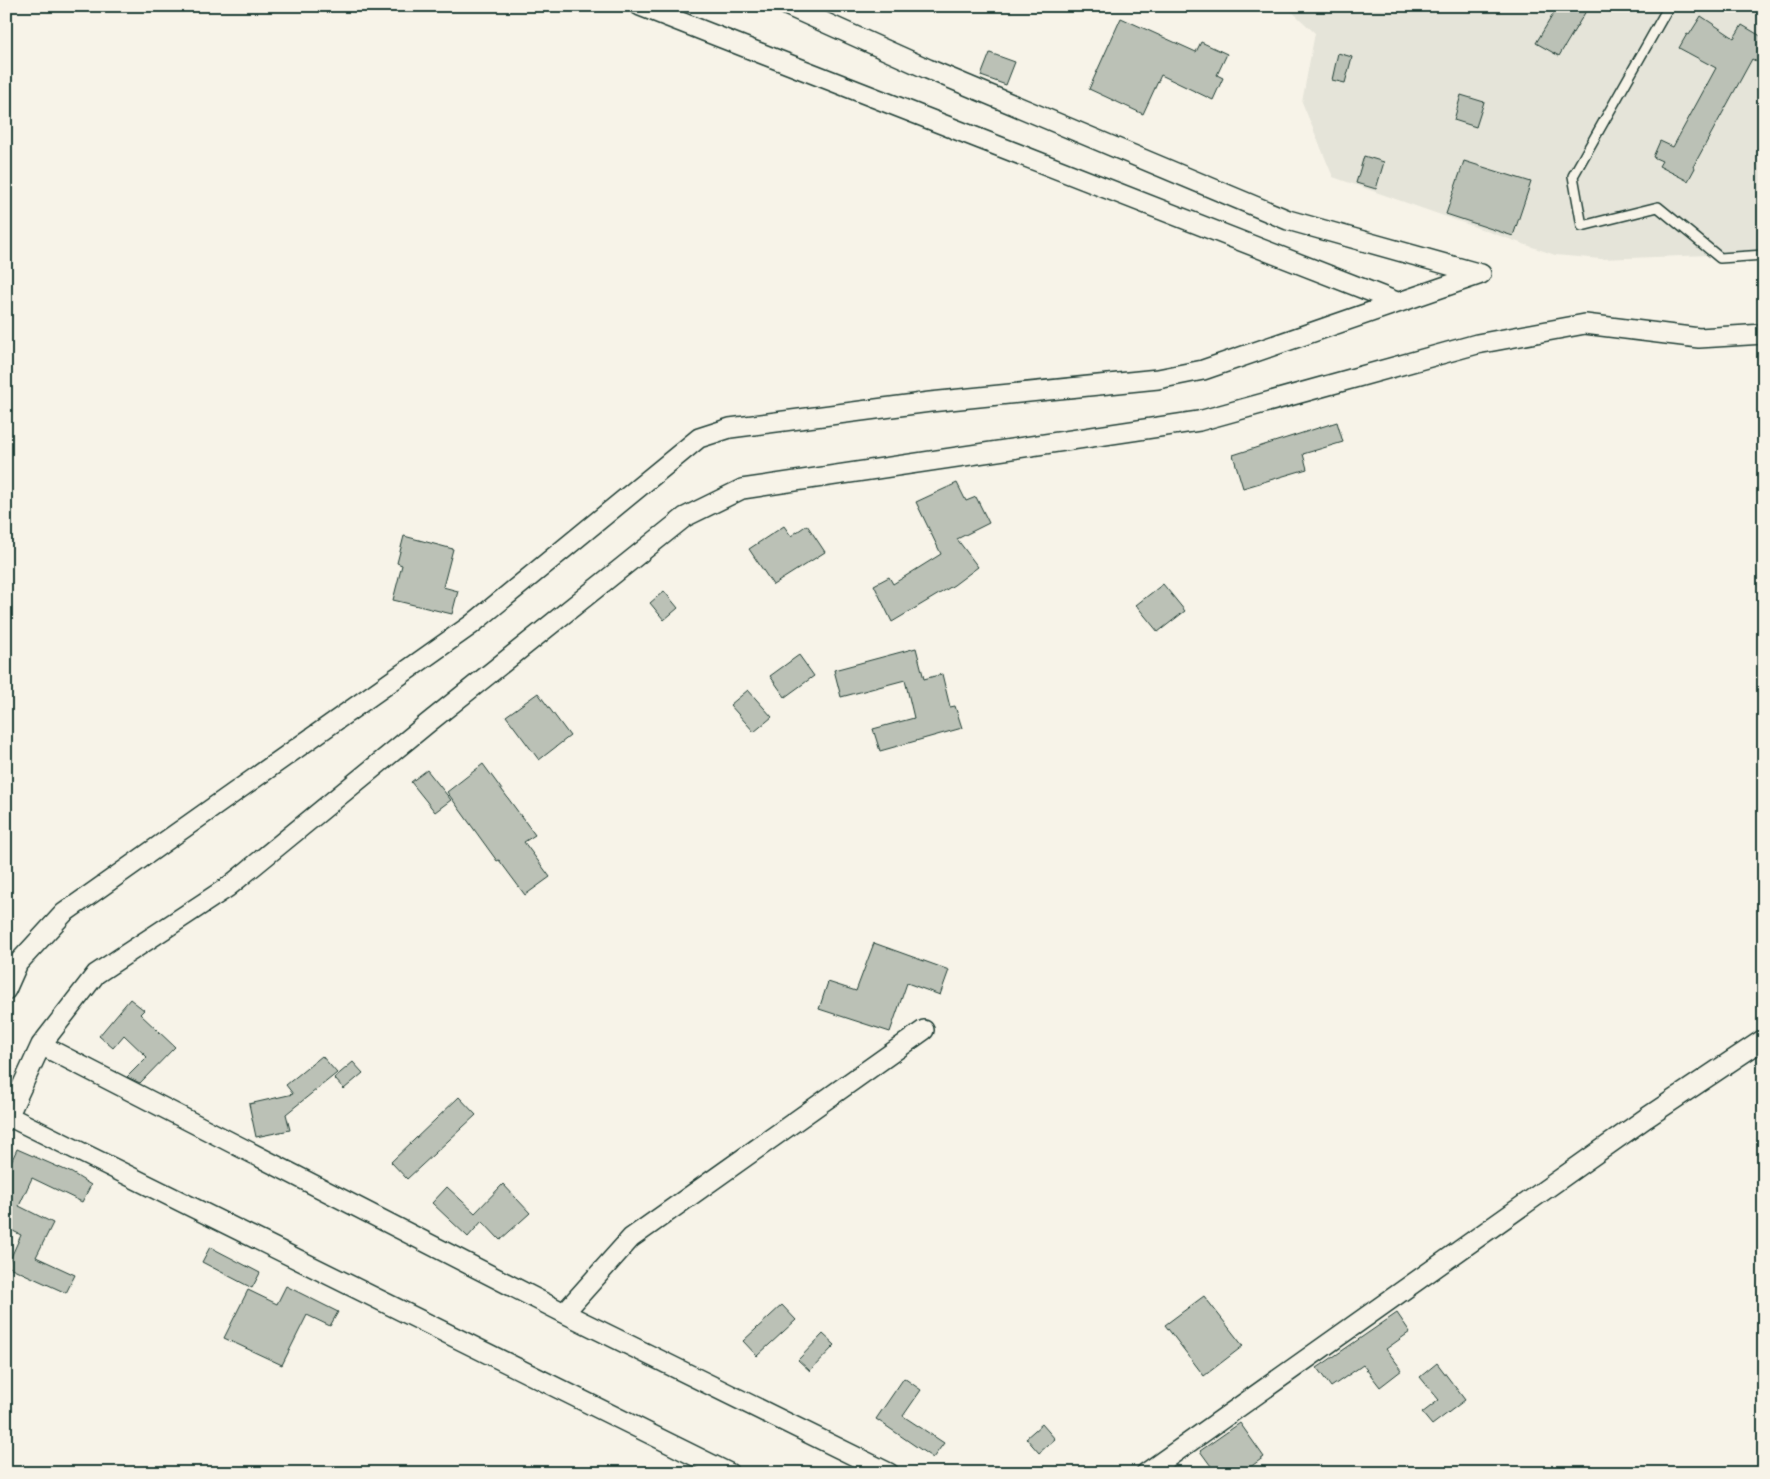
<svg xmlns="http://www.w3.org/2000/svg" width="1770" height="1479" viewBox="0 0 1770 1479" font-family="'Gochi Hand',sans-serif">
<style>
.built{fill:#e5e4d9}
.building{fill:#bbc1b6;stroke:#1f3d34}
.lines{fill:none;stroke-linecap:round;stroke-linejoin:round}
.service-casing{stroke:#1f3d34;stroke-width:12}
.minor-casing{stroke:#1f3d34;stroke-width:22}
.service{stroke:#f7f3e8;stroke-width:9}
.minor{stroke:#f7f3e8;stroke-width:19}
</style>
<rect width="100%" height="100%" fill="#f7f3e8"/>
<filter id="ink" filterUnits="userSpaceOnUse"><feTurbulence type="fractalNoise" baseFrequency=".02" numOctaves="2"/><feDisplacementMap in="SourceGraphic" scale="10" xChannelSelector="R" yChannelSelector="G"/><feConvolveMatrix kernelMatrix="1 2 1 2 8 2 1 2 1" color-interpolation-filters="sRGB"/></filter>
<g filter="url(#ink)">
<!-- built -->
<path class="built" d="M1286,6h478v247l-163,6 -46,-4 -222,-78 -31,-75 13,-69z"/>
<!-- building -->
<path class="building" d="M1558,6h31l-30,50 -23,-13z
M1701,16l33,22 8,-13 22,13v28l-12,-7 -59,108 2,1 -7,13 -29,-15 3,-5 -9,-4 7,-16 13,6 43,-79 -37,-20 8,-14 2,1z
M1121,18l75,34 5,-10 26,12 -10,21 6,3 -10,22 -52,-25 -18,39 -54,-25z
M990,53l25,9 -9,23 -25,-9z
M1338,53l14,4 -7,26 -13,-3z
M1461,95l23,7 -8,25 -22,-7z
M1364,156l20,6 -8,27 -20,-6z
M1464,161l67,21 -18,54 -67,-22z
M1337,422l6,20 -40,12 4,15 -64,19 -10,-33z
M957,483l9,18 10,-4 13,26 -32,16 21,28 -24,18 -62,37 -18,-37 15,-8 4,7 48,-30 -25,-52z
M807,525l18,27 -52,33 -24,-36 35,-23 7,10z
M404,536l49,13 -10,38 15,4 -6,23 -59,-14 9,-35 -5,-2z
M1163,584l22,27 -27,21 -22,-27z
M664,591l14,17 -14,12 -14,-17z
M916,648l8,31 18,-5 8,33 5,-1 7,22 -82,23 -7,-22 41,-11 -9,-38 -64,17 -7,-27z
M799,655l15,21 -29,21 -15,-21z
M748,690l24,27 -18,15 -24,-27z
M538,693l32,43 -31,24 -33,-44z
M483,764l52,71 -11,7 26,35 -25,18 -26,-35 -2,1 -50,-69z
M427,770l24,30 -16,12 -24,-30z
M874,943l75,27 -9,25 -33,-12 -17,49 -71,-23 9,-27 28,9z
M130,999l14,11 -4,4 35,33 -35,36 -13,-6 20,-20 -23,-22 -11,13 -14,-12z
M322,1056l15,17 -51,41 4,16 -34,7 -7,-33 44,-10 -7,-9z
M353,1062l10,11 -19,16 -10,-11z
M459,1097l17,18 -69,64 -16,-17z
M17,1149l55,24 19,12 -9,17 -50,-24 -13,28 34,17 -17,34 39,18 -9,18 -59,-27 14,-31 -12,-6 -3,6v-62z
M503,1184l27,29 -30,27 -18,-19 -14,16 -36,-34 15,-16 28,26z
M210,1247l50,26 -8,15 -50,-26z
M286,1286l52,26 -8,14 -23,-11 -25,50 -58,-27 24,-48 29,14z
M1204,1296l39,50 -39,30 -39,-51z
M782,1305l14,15 -39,36 -14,-15z
M1397,1313l13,19 -24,17 16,21 -22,17 -17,-22 -32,22 -14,-19z
M823,1334l12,11 -25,26 -12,-11z
M1437,1363l28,37 -33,25 -10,-12 17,-13 -19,-23z
M904,1378l17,12 -18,26 41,27 -11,15 -57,-39z
M1240,1423l24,34 -22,16h-26l-16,-22z
M1042,1424l13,15 -16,14 -13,-15z"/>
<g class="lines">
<defs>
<path id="service" d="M1669,6l-96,170 9,50 76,-19 62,51 44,-3"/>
<path id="minor" d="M640,6l757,296
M788,6l140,63 360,151 193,54
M6,990l12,-27 46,-50 407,-288 228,-187 31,-10 200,-26 228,-23 45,-9 278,-96
M41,1045l523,268 325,160
M6,1115l723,358
M6,1121l35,-76 55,-71 132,-87 200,-164 257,-206 57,-28 457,-68 278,-77 108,-20 114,14 65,-4
M564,1313l67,-75 293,-208
M1146,1473l500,-355 118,-79"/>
</defs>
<!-- service casing -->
<use href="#service" class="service-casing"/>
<!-- minor casing -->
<use href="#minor" class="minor-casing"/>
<!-- service -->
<use href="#service" class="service"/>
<!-- minor -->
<use href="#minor" class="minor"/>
</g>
</g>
<!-- margin -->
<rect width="1770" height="1479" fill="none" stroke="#f7f3e8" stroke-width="25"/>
<rect x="12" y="12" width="1745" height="1454" fill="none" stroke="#1f3d34" stroke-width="2" filter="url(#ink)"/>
</svg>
